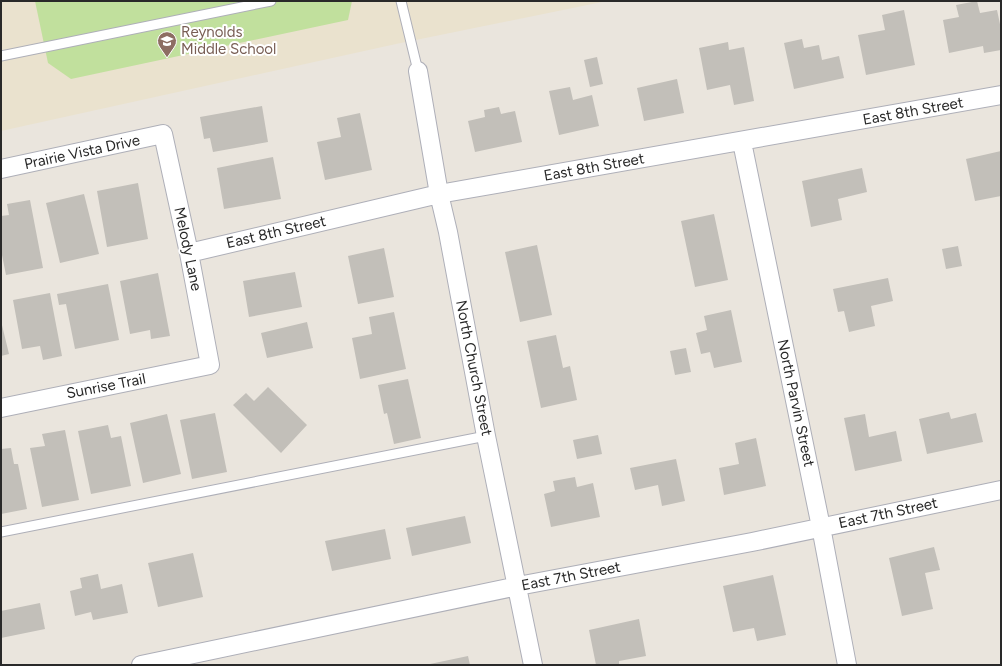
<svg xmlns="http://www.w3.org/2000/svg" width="1002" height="666" viewBox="0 0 1002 666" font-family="Figtree,sans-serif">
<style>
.education{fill:#eae2ce}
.pitch{fill:#c1e09d}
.building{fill:#c2bfb9}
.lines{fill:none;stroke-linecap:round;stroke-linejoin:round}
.lane-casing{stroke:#aeafb8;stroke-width:11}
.street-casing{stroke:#aeafb8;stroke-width:20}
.lane{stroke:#fff;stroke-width:9}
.street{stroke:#fff;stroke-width:18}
.labels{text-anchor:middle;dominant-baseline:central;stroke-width:4;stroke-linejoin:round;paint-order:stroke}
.education-label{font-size:15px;fill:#785e54;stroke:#fff;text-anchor:start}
.street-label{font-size:15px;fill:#292929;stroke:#fff}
</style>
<rect width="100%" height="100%" fill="#eae5dd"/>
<!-- education -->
<path class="education" d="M1,1h606l-211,43 -395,87z"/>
<!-- pitch -->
<path class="pitch" d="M35,1h317l-4,19 -277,59 -23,-16z"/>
<!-- building -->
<path class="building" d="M977,1l3,12 17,-3 4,19v21l-17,3 -1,-7 -34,7 -6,-33 16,-3 -3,-12z
M904,10l11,55 -49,10 -8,-40 27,-5 -3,-15z
M802,39l2,9 15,-3 3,15 17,-4 5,22 -50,11 -10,-46z
M728,42l1,8 15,-3 10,54 -20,4 -4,-20 -23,5 -8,-42z
M597,57l6,27 -13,3 -6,-27z
M677,79l7,34 -40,8 -7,-33z
M570,87l3,13 19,-5 7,31 -40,9 -10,-44z
M262,106l6,36 -55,10 -3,-14 -6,1 -4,-22z
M499,107l2,7 14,-3 7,31 -47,10 -7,-31 17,-4 -1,-7z
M360,113l12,57 -47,10 -8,-38 24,-5 -4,-19z
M1001,151v45l-26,5 -9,-42z
M273,157l8,42 -57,10 -7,-41z
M862,168l5,24 -29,7 4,21 -31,7 -9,-46z
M138,183l10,56 -41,8 -10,-56z
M84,194l15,60 -39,9 -14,-60z
M30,200l13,68 -37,7 -5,-25v-34l8,-1 -2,-11z
M714,214l14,66 -33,7 -14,-66z
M537,245l15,70 -32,7 -15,-70z
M958,246l4,20 -16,3 -4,-20z
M384,248l10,49 -36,7 -10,-48z
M295,272l7,35 -53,10 -6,-36z
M158,273l12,63 -19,3 -1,-9 -20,4 -10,-53z
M888,278l5,23 -22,5 4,20 -26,6 -5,-21 -6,1 -5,-23z
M108,284l11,56 -44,9 -9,-45 -7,1 -2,-11z
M50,293l12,63 -19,4 -3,-14 -18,3 -9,-49z
M731,310l11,52 -28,6 -4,-16 -9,2 -5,-21 11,-3 -3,-14z
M394,312l12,57 -46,10 -8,-41 20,-4 -3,-17z
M1,321l8,33 -8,2z
M307,322l6,26 -46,10 -6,-25z
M556,335l7,33 7,-2 7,34 -36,8 -14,-67z
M686,348l5,24 -16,3 -5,-24z
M408,379l13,59 -27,6 -7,-31 -3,1 -6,-29z
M268,387l39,38 -26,28 -48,-48 13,-12 8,8z
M949,412l2,7 25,-6 7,29 -56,12 -8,-35z
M215,413l12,59 -35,7 -12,-59z
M167,414l14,60 -38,9 -13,-60z
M865,414l4,23 27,-6 6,30 -47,10 -11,-53z
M108,425l3,13 10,-2 10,50 -40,8 -13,-63z
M65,430l14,70 -37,7 -12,-59 15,-2 -3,-12z
M598,435l4,19 -25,5 -4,-19z
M756,438l10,48 -42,9 -5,-27 20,-4 -4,-21z
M11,448l3,16h4l9,45 -26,5v-65z
M676,459l9,42 -23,5 -4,-21 -23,5 -5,-22z
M575,477l2,10 16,-4 7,34 -49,10 -7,-33 11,-3 -2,-10z
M465,516l6,27 -59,13 -6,-28z
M385,529l6,30 -59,12 -7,-30z
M934,547l6,23 -15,3 8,36 -31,7 -13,-58z
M193,553l10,44 -45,10 -10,-44z
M98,574l3,15 21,-5 6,29 -35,7 -2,-8 -16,4 -5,-25 12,-3 -2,-10z
M773,575l13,60 -29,6 -3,-13 -21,4 -10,-46z
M40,603l5,26 -44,9v-27z
M639,619l7,37 -27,5v4h-23l-7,-35z
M468,656l2,9h-40v-1z"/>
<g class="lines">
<defs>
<path id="lane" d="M401,1l17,70
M1,56l270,-55
M1,532l485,-96"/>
<path id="street" d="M418,71l21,123 9,38 38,204 47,229
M742,142l79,385 26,138
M1,169l162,-35 26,119 21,112 -209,43
M189,253l250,-59 562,-99
M141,665l377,-79 234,-44 249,-52"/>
</defs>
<!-- lane casing -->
<use href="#lane" class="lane-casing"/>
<!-- street casing -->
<use href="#street" class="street-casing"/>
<!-- lane -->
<use href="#lane" class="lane"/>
<!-- street -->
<use href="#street" class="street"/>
</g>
<!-- icons -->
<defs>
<symbol id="school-pin" viewBox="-11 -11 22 30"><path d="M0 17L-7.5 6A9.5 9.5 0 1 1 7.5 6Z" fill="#8d6e63" stroke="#fff"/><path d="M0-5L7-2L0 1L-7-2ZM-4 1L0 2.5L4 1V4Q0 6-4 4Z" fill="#fff"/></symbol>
</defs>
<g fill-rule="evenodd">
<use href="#school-pin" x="156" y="30" width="22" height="30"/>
</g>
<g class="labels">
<!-- education labels -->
<g class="education-label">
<text x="181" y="32">Reynolds<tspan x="181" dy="17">Middle School</tspan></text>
</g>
<!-- street labels -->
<g class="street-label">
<text transform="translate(913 111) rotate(-10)">East 8th Street</text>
<text transform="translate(82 152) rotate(-12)">Prairie Vista Drive</text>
<text transform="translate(594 167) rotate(-10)">East 8th Street</text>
<text transform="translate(276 232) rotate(-13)">East 8th Street</text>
<text transform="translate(188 249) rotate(78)">Melody Lane</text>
<text transform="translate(474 368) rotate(79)">North Church Street</text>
<text transform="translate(106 386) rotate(-11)">Sunrise Trail</text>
<text transform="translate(796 403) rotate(78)">North Parvin Street</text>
<text transform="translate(888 513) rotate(-12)">East 7th Street</text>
<text transform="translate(571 576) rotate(-11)">East 7th Street</text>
</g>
</g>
<!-- border -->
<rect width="1002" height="666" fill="none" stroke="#292929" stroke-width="4"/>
</svg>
